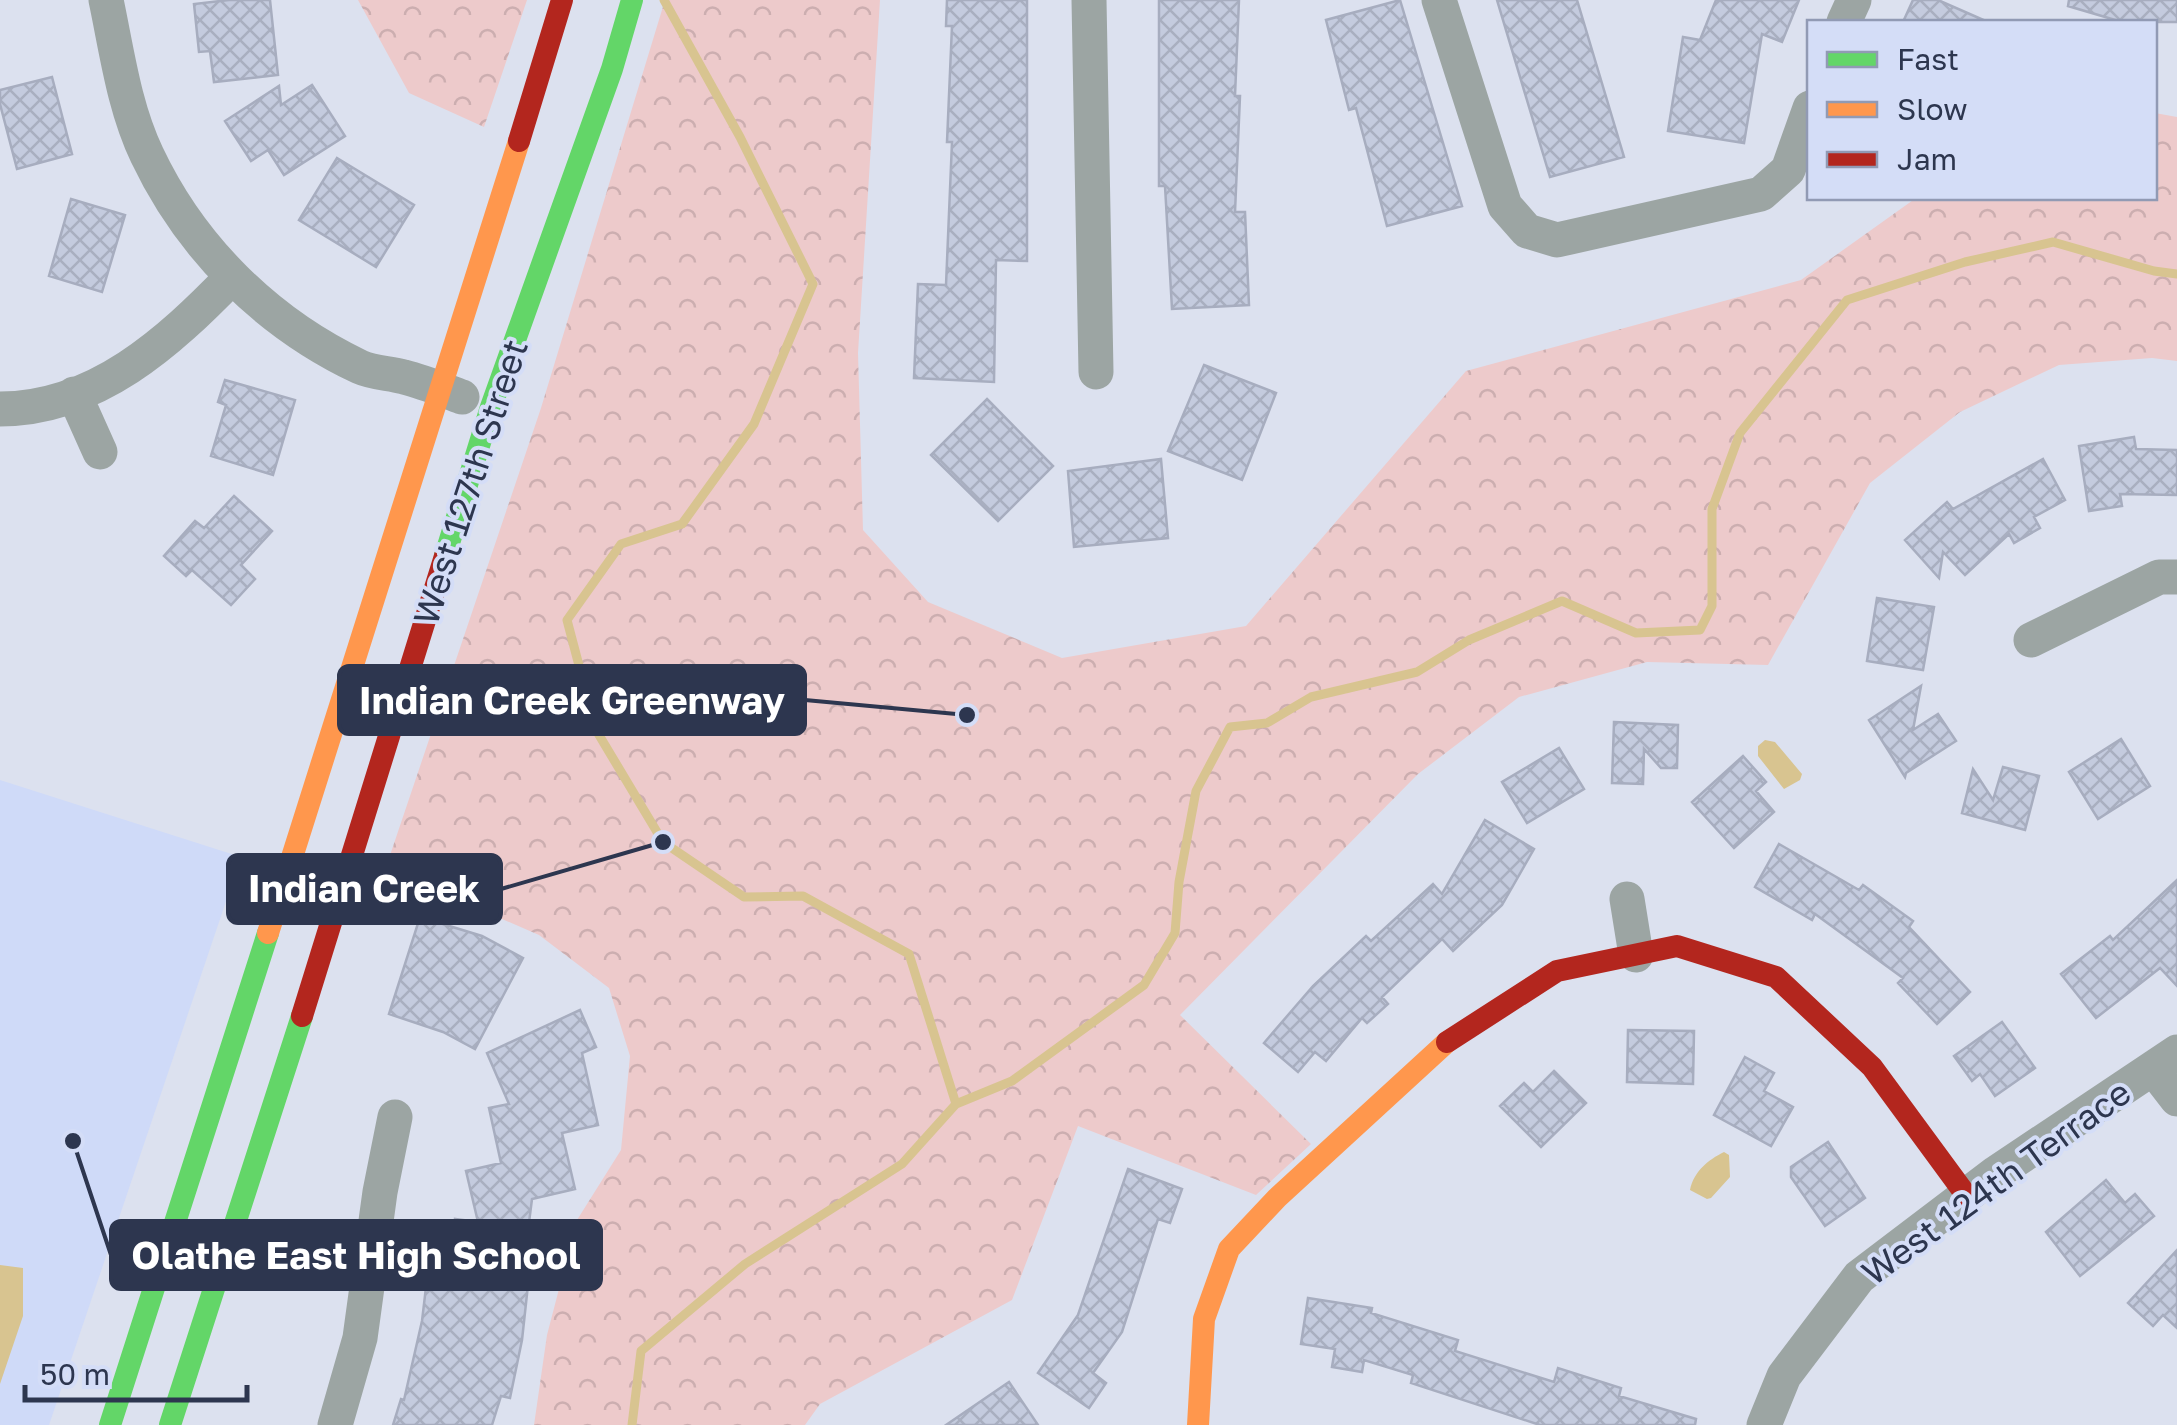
<svg xmlns="http://www.w3.org/2000/svg" width="2177" height="1425" viewBox="0 0 2177 1425" font-family="'Golos Text',sans-serif">
<style>
.built{fill:#cfdaf8}
.park{fill:url(#park-crowns)}
.water{fill:#d8c490}
.lines{fill:none;stroke-linecap:round;stroke-linejoin:round}
.stream{stroke:#d8c490;stroke-width:9}
.building{fill:url(#building-cross-hatch);stroke:#a7adbf;stroke-width:2.5}
.street{stroke:#9ca5a3;stroke-width:35}
.fast{stroke:#63d668;stroke-width:22}
.slow{stroke:#ff974d;stroke-width:22}
.jam{stroke:#b3261e;stroke-width:22}
.labels{text-anchor:middle;dominant-baseline:central;stroke-width:8;stroke-linejoin:round;paint-order:stroke}
.street-label{font-size:35px;fill:#2d364f;stroke:#d4ddf7}
.leader{fill:none;stroke:#2d364f;stroke-width:4}
.callout-dot{fill:#2d364f;stroke:#d4ddf7;stroke-width:4}
.callout{fill:#2d364f;stroke:#2d364f;stroke-width:4}
.callout-label{font-size:38px;text-anchor:middle;font-weight:bold;fill:#fff}
</style>
<defs>
<pattern id="park-crowns" width="20" height="18" patternUnits="userSpaceOnUse" patternTransform="scale(2.5)"><rect width="20" height="18" fill="#edcacb"/><path d="M2 6a3 3 0 1 1 6 0M12 15a3 3 0 1 1 6 0" fill="none" stroke="#ccaeb0"/></pattern>
<pattern id="building-cross-hatch" width="8" height="8" patternUnits="userSpaceOnUse" patternTransform="scale(2.5)"><rect width="8" height="8" fill="#c4cbde"/><path d="M0 0l8 8M0 8l8-8" fill="none" stroke="#a9afc0"/></pattern>
</defs>
<rect width="100%" height="100%" fill="#dce1ef"/>
<!-- built -->
<path class="built" d="M0,780l241,77 -192,568h-49z"/>
<!-- park -->
<path class="park" d="M358,0h169l-43,127 -75,-34z
M665,0h215l-22,353 5,177 65,72 134,56 184,-32 220,-255 335,-91 115,-82h238l1,-85 22,4v244l-25,-3 -93,7 -99,47 -90,71 -102,182 -121,-3 -128,35 -101,77 -238,241 131,129 -55,51 -178,-69 -66,174 -192,104 -15,21h-271l13,-90 30,-115 44,-70 9,-94 -21,-68 -70,-53 -81,-35 -75,-24 158,-468z"/>
<!-- water -->
<path class="water" d="M1765,740l10,2 27,32 -2,6 -16,9 -26,-33v-10z
M1724,1152l5,3 1,22 -19,21 -4,1 -17,-9c4,-19 18,-30 34,-38z
M0,1265l23,3v48l-23,68z"/>
<g class="lines">
<!-- stream -->
<path class="stream" d="M956,1104l56,-23 132,-96 31,-52 4,-51 17,-91 34,-64 37,-4 44,-26 106,-25 52,-32 93,-39 74,32 64,-3 12,-24v-97l28,-76 107,-133 118,-38 88,-20 101,29 23,3
M632,1425l9,-74 104,-87 157,-100 54,-60 -47,-150 -106,-58 -59,1 -81,-55 -67,-112 -29,-110 54,-76 61,-20 72,-100 59,-140 -73,-147 -76,-137"/>
</g>
<!-- building -->
<path class="building" d="M229,0h41l8,75 -64,7 -4,-31 -11,1 -5,-48z
M947,0h80v261l-31,-1 -2,122 -80,-4 4,-94 28,1 6,-143h-5l5,-116h-6z
M1159,0h80l-4,96h5l-5,116h10l4,93 -77,4 -7,-123h-6z
M1400,0l62,206 -75,20 -31,-118 -7,2 -23,-90z
M1497,0h80l47,157 -74,20z
M1716,0h83l-17,42 -20,-8 -18,109 -76,-12 15,-94 17,3z
M1913,0h25l50,22h-85z
M2069,0h108v22h-55l-54,-16z
M52,77l20,77 -55,15 -17,-65v-14z
M312,85l33,51 -61,39 -16,-25 -17,11 -26,-40 54,-35 2,19z
M337,158l77,47 -38,62 -77,-47z
M71,199l54,16 -23,77 -53,-16z
M1204,365l72,28 -34,87 -74,-29z
M225,380l70,20 -22,75 -62,-19 15,-51 -8,-3z
M987,399l66,67 -55,55 -67,-66z
M2134,437l2,12 41,1v45l-57,-1 2,12 -33,5 -10,-65z
M1161,459l7,79 -94,9 -6,-76z
M2043,459l22,41 -31,17 6,11 -26,15 -5,-9 -44,41 -22,-23 -4,26 -34,-38 42,-38 6,7z
M234,496l38,35 -31,34 14,14 -24,26 -39,-35 -6,6 -22,-20 31,-35 9,7z
M1877,598l57,9 -11,63 -56,-9z
M1921,686l-8,44 25,-16 18,27 -50,32 -1,4 -36,-57z
M1614,722l64,3 -1,43h-16l-17,-19 -1,35 -31,-1z
M2121,739l29,47 -52,33 -29,-47z
M1559,748l25,41 -57,34 -25,-41z
M1743,756l23,26 -10,9 18,21 -40,36 -42,-46z
M2003,767l36,9 -14,54 -63,-17 11,-44 20,31z
M1485,820l49,29 -32,56 -49,46 -11,-12 -60,58 6,7 -21,19 -5,-5 -36,43 -11,-9 -17,20 -34,-29 49,-57 53,-50 5,5 62,-57 9,10z
M1779,844l80,46 4,-5 50,36 -4,6 61,65 -33,32 -39,-41 5,-5 -88,-64 -3,6 -57,-33z
M2177,880v106l-17,-18 -64,50 -35,-44 49,-38 3,4z
M420,917l62,19 41,22 -48,91 -32,-17 -54,-18z
M580,1010l16,37 -14,6 16,72 -36,8 13,56 -43,10 -11,86h7l-6,55 -12,58 -9,-2 -9,29h-99l8,-26 3,1 18,-79 11,-93 21,3 1,-12 23,3 -12,-51 35,-8 -12,-55 20,-4 -22,-51z
M2002,1022l33,46 -40,28 -15,-22 -8,7 -18,-25z
M1628,1030l66,1 -1,53 -66,-2z
M1745,1057l29,16 -10,18 29,16 -22,39 -57,-31z
M1554,1071l32,32 -45,44 -41,-41 24,-23 9,9z
M1828,1142l37,56 -40,28 -34,-49v-10z
M1128,1169l54,20 -12,34 -12,-4 -36,113 -29,41 13,10 -17,25 -51,-35 40,-58z
M2106,1180l19,23 10,-9 19,22 -74,60 -34,-44z
M2177,1250v78l-14,-13 -10,11 -25,-23z
M1308,1298l64,10 -1,5 87,27 -3,11 99,31 4,-14 63,20 -2,8 77,23 -1,6h-155l-129,-42 2,-8 -49,-15 -2,12 -30,-5 3,-18 -34,-5z
M1009,1382l29,43h-92z"/>
<g class="lines">
<!-- street -->
<path class="street" d="M106,0c11,52 18,107 41,155 44,93 120,168 213,212 13,6 30,6 44,10 20,5 39,13 58,20
M1089,0l7,372
M1439,0l66,206 22,25 30,9 204,-46 27,-24 22,-62
M1844,22l10,-22
M74,394l26,58
M0,409c96,0 169,-67 232,-132
M2031,640l128,-63h18
M1627,899l9,56
M2153,1068l24,31
M335,1425l25,-87 20,-146 15,-75
M1764,1425l20,-49 75,-99 137,-104 181,-121"/>
<!-- fast -->
<path class="fast" d="M445,556l46,-149 121,-338 20,-69
M110,1425l158,-492
M170,1425l132,-409"/>
<!-- slow -->
<path class="slow" d="M268,933l251,-792
M1198,1425l6,-106 25,-70 48,-51 170,-156"/>
<!-- jam -->
<path class="jam" d="M519,141l43,-141
M302,1016l143,-460
M1447,1042l110,-71 120,-25 99,31 96,90 94,128"/>
</g>
<g class="labels">
<!-- street labels -->
<g class="street-label">
<text transform="translate(470 482) rotate(-72)">West 127th Street</text>
<text transform="translate(1996 1182) rotate(-36)">West 124th Terrace</text>
</g>
</g>
<!-- callouts -->
<path class="leader" d="M967 715L805 700M663 842L501 889M73 1141L111 1255"/>
<g class="callout-dot">
<circle cx="967" cy="715" r="10"/>
<circle cx="663" cy="842" r="10"/>
<circle cx="73" cy="1141" r="10"/>
</g>
<g class="callout">
<rect x="339" y="666" width="466" height="68" rx="10"/>
<rect x="228" y="855" width="273" height="68" rx="10"/>
<rect x="111" y="1221" width="490" height="68" rx="10"/>
</g>
<g class="callout-label">
<text x="572" y="714">Indian Creek Greenway</text>
<text x="364" y="902">Indian Creek</text>
<text x="356" y="1269">Olathe East High School</text>
</g>
<!-- legend -->
<rect x="1807" y="20" width="350" height="180" fill="#d4ddf7" stroke="#919ab4" stroke-width="2.5"/>
<rect x="1827" y="52" width="50" height="15" fill="#63d668" stroke="#919ab4" stroke-width="2.5"/>
<text x="1897" y="70" font-size="30" fill="#2d364f">Fast</text>
<rect x="1827" y="102" width="50" height="15" fill="#ff974d" stroke="#919ab4" stroke-width="2.5"/>
<text x="1897" y="120" font-size="30" fill="#2d364f">Slow</text>
<rect x="1827" y="152" width="50" height="15" fill="#b3261e" stroke="#919ab4" stroke-width="2.5"/>
<text x="1897" y="170" font-size="30" fill="#2d364f">Jam</text>
<!-- scale -->
<path d="M25 1385v15h222v-15" fill="none" stroke="#2d364f" stroke-width="5"/>
<text x="40" y="1385" font-size="30" fill="#2d364f" stroke="#d4ddf7" stroke-width="8" paint-order="stroke">50 m</text>
</svg>
